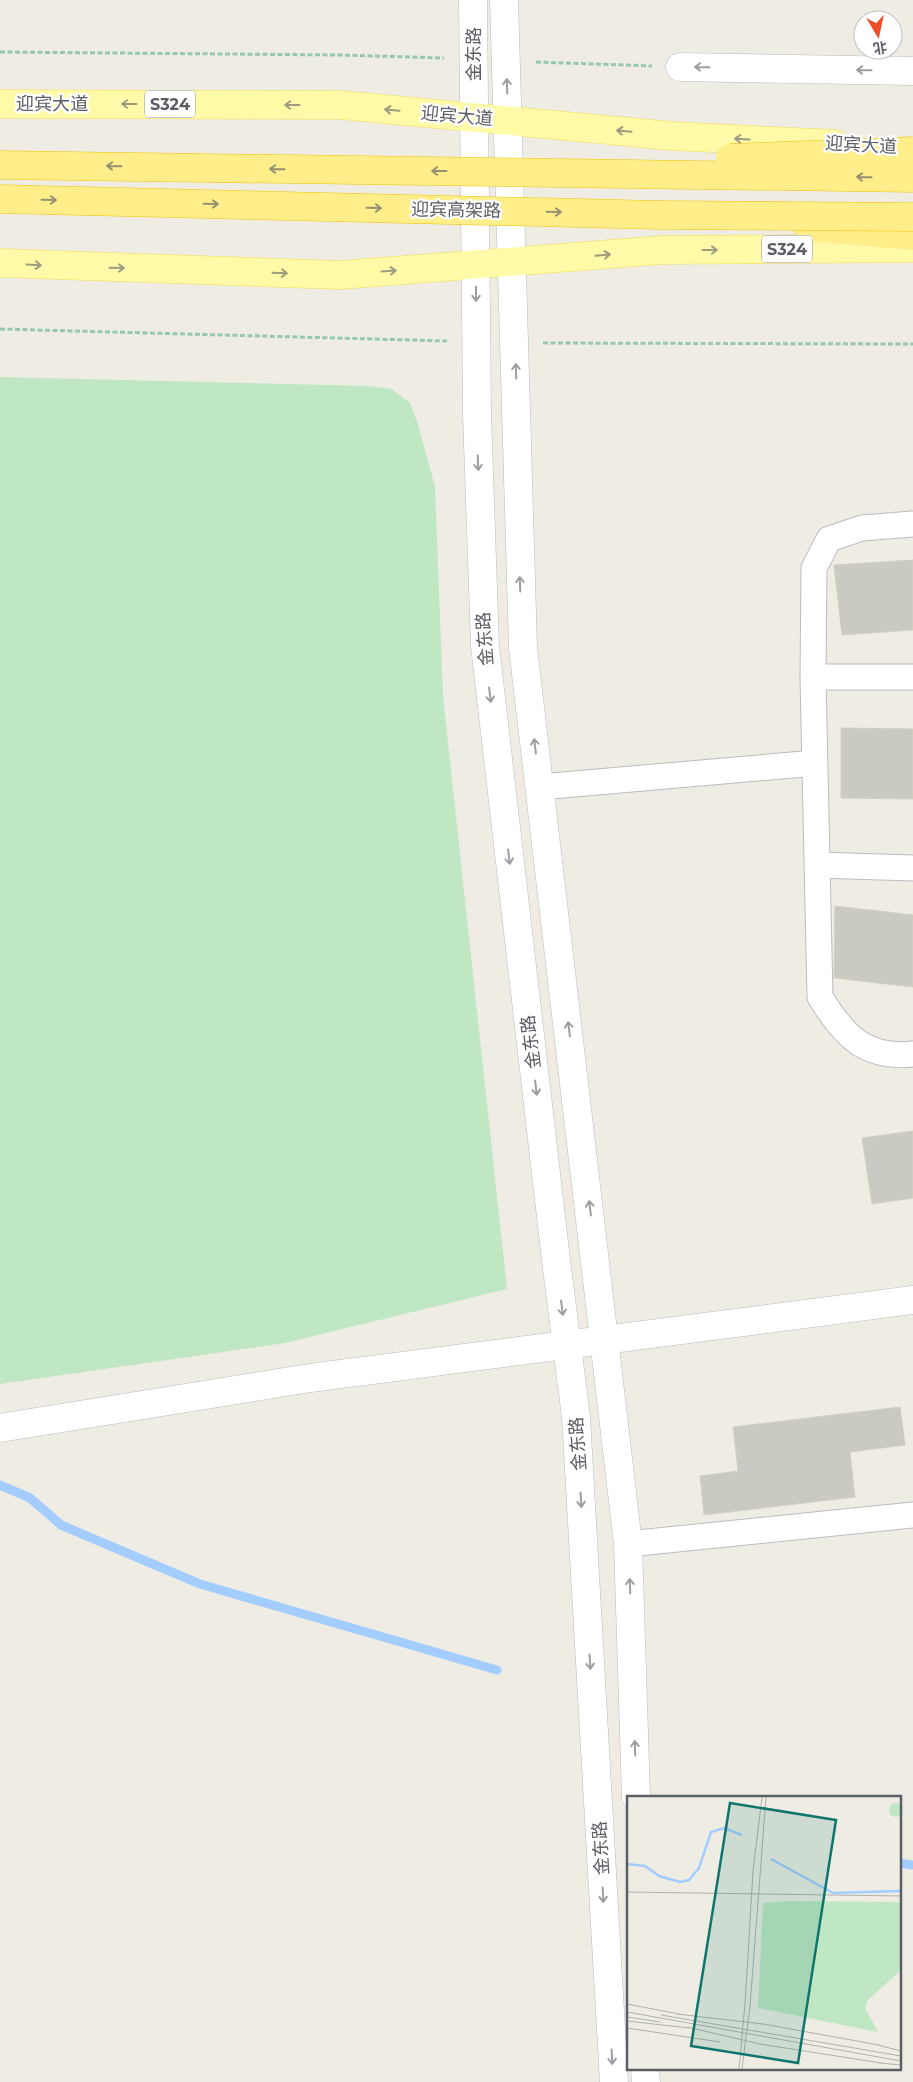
<svg xmlns="http://www.w3.org/2000/svg" width="913" height="2082" viewBox="0 0 913 2082" font-family="Montserrat,'Noto Sans SC',sans-serif">
<style>
.green{fill:#bfe7c3}
.lines{fill:none;stroke-linecap:round;stroke-linejoin:round}
.stream{stroke:#a3cdff;stroke-width:9}
.building{fill:#cbcac2;stroke:#d3d0c1}
.street-casing{stroke:#bbbcc2;stroke-width:27}
.secondary-casing{stroke:#b9bbc2;stroke-width:29}
.primary-casing{stroke:#f6da55;stroke-width:29}
.highway-casing{stroke:#f2c000;stroke-width:29}
.path{stroke:#97c8ab;stroke-width:3;stroke-dasharray:5 2.5;stroke-linecap:butt}
.street{stroke:#fff;stroke-width:25}
.secondary{stroke:#fff;stroke-width:28}
.primary{stroke:#fffaa8;stroke-width:28}
.highway{stroke:#ffee8a;stroke-width:28}
.highway-bridge-casing{stroke:#f2c000;stroke-width:29;stroke-linecap:butt}
.highway-bridge{stroke:#ffee8a;stroke-width:28}
.oneway{stroke:#9d9ea2}
.oneway2{stroke:#9d9c7f}
.oneway3{stroke:#949071}
.labels{text-anchor:middle;dominant-baseline:central;stroke-width:4.5;stroke-linejoin:round;paint-order:stroke}
.shield{fill:#fff;stroke:#8c8e92;stroke-width:1}
.shield-label{font-size:16px;font-weight:bold;fill:#5b5e64}
.street-label{font-size:18px;fill:#5b5e64;stroke:#fff}
.inset-river{fill:none;stroke:#a3cdff;stroke-width:2.5}
.inset-road{fill:none;stroke:#b0b0ac;stroke-width:1}
.view{fill:#0f766e;fill-opacity:0.15;stroke:#0f766e;stroke-width:2.5}
.inset-edge{fill:none;stroke:#5b5e64;stroke-width:2.5}
</style>
<rect width="100%" height="100%" fill="#efede3"/>
<!-- green -->
<path class="green" d="M0,377l369,9 22,3 19,14 8,21 17,63 8,209 64,593 -222,54 -285,41z"/>
<g class="lines">
<!-- stream -->
<path class="stream" d="M0,1485l30,13 31,27 139,59 297,86
M899,1863l14,2"/>
</g>
<!-- building -->
<path class="building" d="M913,560v70l-71,5 -8,-70z
M841,728l72,1v70l-72,-1z
M835,906l78,9v72l-79,-9z
M913,1131v67l-41,6 -10,-66z
M900,1407l5,38 -55,7 5,45 -151,18 -4,-39 38,-5 -5,-44z"/>
<g class="lines">
<defs>
<path id="street" d="M913,524l-51,4 -33,11 -15,29 -1,109 7,320c24,39 45,62 93,57
M813,677h100
M540,787l275,-24
M817,865l96,3
M628,1544l285,-29"/>
<path id="secondary" d="M473,0l4,414 8,232 71,614 20,157 38,665
M504,0l19,648 105,896 8,253
M680,67l233,4
M0,1428l310,-50 603,-78
M645,2068l1,14"/>
<path id="primary" d="M0,104l341,1 331,31 162,8
M0,263l340,12 322,-25 251,-2"/>
<path id="highway" d="M808,227l105,9"/>
</defs>
<!-- street casing -->
<use href="#street" class="street-casing"/>
<!-- secondary casing -->
<use href="#secondary" class="secondary-casing"/>
<!-- primary casing -->
<use href="#primary" class="primary-casing"/>
<!-- highway casing -->
<use href="#highway" class="highway-casing"/>
<!-- path -->
<path class="path" d="M0,52l340,3 104,3
M536,62l116,4
M0,329l447,12
M543,343l370,1"/>
<!-- street -->
<use href="#street" class="street"/>
<!-- secondary -->
<use href="#secondary" class="secondary"/>
<!-- primary -->
<use href="#primary" class="primary"/>
<!-- highway -->
<use href="#highway" class="highway"/>
<defs>
<path id="highway-bridge" d="M730,158l183,-7
M0,165l913,13
M0,199l659,16 254,2"/>
</defs>
<!-- highway-bridge casing -->
<use href="#highway-bridge" class="highway-bridge-casing"/>
<!-- highway-bridge -->
<use href="#highway-bridge" class="highway-bridge"/>
</g>
<!-- one-way arrows -->
<defs><path id="oneway-shaft" d="M-6 0H5M1.5-3L5.5 0L1.5 3" fill="none" stroke-width="1.6" stroke-linecap="round" stroke-linejoin="round" transform="scale(1.25)"/></defs>
<g class="oneway">
<use href="#oneway-shaft" transform="translate(702 67) rotate(-179)"/>
<use href="#oneway-shaft" transform="translate(864 70) rotate(-179)"/>
<use href="#oneway-shaft" transform="translate(507 86) rotate(-92)"/>
<use href="#oneway-shaft" transform="translate(476 294) rotate(90)"/>
<use href="#oneway-shaft" transform="translate(516 371) rotate(-92)"/>
<use href="#oneway-shaft" transform="translate(478 463) rotate(88)"/>
<use href="#oneway-shaft" transform="translate(520 584) rotate(-92)"/>
<use href="#oneway-shaft" transform="translate(490 695) rotate(83)"/>
<use href="#oneway-shaft" transform="translate(535 746) rotate(-97)"/>
<use href="#oneway-shaft" transform="translate(509 857) rotate(83)"/>
<use href="#oneway-shaft" transform="translate(569 1029) rotate(-97)"/>
<use href="#oneway-shaft" transform="translate(536 1088) rotate(83)"/>
<use href="#oneway-shaft" transform="translate(590 1208) rotate(-97)"/>
<use href="#oneway-shaft" transform="translate(562 1308) rotate(83)"/>
<use href="#oneway-shaft" transform="translate(581 1500) rotate(87)"/>
<use href="#oneway-shaft" transform="translate(630 1586) rotate(-92)"/>
<use href="#oneway-shaft" transform="translate(590 1662) rotate(87)"/>
<use href="#oneway-shaft" transform="translate(635 1748) rotate(-92)"/>
<use href="#oneway-shaft" transform="translate(603 1895) rotate(87)"/>
<use href="#oneway-shaft" transform="translate(612 2057) rotate(87)"/>
</g>
<g class="oneway2">
<use href="#oneway-shaft" transform="translate(129 104) rotate(-180)"/>
<use href="#oneway-shaft" transform="translate(292 105) rotate(-180)"/>
<use href="#oneway-shaft" transform="translate(392 110) rotate(-175)"/>
<use href="#oneway-shaft" transform="translate(624 131) rotate(-175)"/>
<use href="#oneway-shaft" transform="translate(742 139) rotate(-177)"/>
<use href="#oneway-shaft" transform="translate(710 250)"/>
<use href="#oneway-shaft" transform="translate(603 255) rotate(-5)"/>
<use href="#oneway-shaft" transform="translate(34 265) rotate(3)"/>
<use href="#oneway-shaft" transform="translate(117 268) rotate(1)"/>
<use href="#oneway-shaft" transform="translate(389 271) rotate(-4)"/>
<use href="#oneway-shaft" transform="translate(280 273) rotate(2)"/>
</g>
<g class="oneway3">
<use href="#oneway-shaft" transform="translate(114 166) rotate(-179)"/>
<use href="#oneway-shaft" transform="translate(277 169) rotate(-179)"/>
<use href="#oneway-shaft" transform="translate(439 171) rotate(-180)"/>
<use href="#oneway-shaft" transform="translate(864 177) rotate(-179)"/>
<use href="#oneway-shaft" transform="translate(49 200) rotate(1)"/>
<use href="#oneway-shaft" transform="translate(211 204) rotate(1)"/>
<use href="#oneway-shaft" transform="translate(374 208) rotate(1)"/>
<use href="#oneway-shaft" transform="translate(554 212) rotate(1)"/>
</g>
<g class="labels">
<!-- shield labels -->
<g class="shield">
<rect x="145" y="90.5" width="50" height="27" rx="4"/>
<rect x="762" y="235.5" width="50" height="27" rx="4"/>
</g>
<g class="shield-label">
<text x="170" y="104">S324</text>
<text x="787" y="249">S324</text>
</g>
<!-- street labels -->
<g class="street-label">
<text transform="translate(474 54) rotate(-90)">金东路</text>
<text x="52" y="104">迎宾大道</text>
<text transform="translate(457 116) rotate(5)">迎宾大道</text>
<text transform="translate(861 145) rotate(3)">迎宾大道</text>
<text transform="translate(456 210) rotate(1)">迎宾高架路</text>
<text transform="translate(485 639) rotate(-94)">金东路</text>
<text transform="translate(531 1042) rotate(-97)">金东路</text>
<text transform="translate(578 1444) rotate(-94)">金东路</text>
<text transform="translate(601 1848) rotate(-93)">金东路</text>
</g>
</g>
<!-- overview -->
<g transform="translate(627 1796)">
<rect width="274" height="274" fill="#efede3"/>
<path d="M262 14a7 7 0 1 1 14 0a7 7 0 1 1-14 0ZM162,105l112,1v68l-34,31 -2,7 13,24 -120,-24 5,-105z" fill="#bfe7c3"/>
<path class="inset-river" d="M144,63l62,34 68,-2M0,68l18,2 14,10 21,6 9,-2 10,-12 12,-36 13,-4 18,7"/>
<path class="inset-road" d="M0,96l274,4M0,208l52,10M118,208l8,-133 9,-74M123,210l16,-209M0,216l274,49M50,218l86,10 116,21M34,219l240,41M0,221l33,5M0,225l62,7M60,231l73,17 121,19M0,232l93,14M251,249l23,6M253,267l21,2M112,273l6,-65M115,273l8,-63"/>
<path class="view" d="M103,7l106,17 -38,243 -107,-17z"/>
<rect width="274" height="274" class="inset-edge"/>
</g>
<!-- north arrow -->
<g transform="translate(878 35) rotate(171)"><circle r="24" fill="#ffffff" stroke="#bdbfc1"/>
<path d="M0-4L9 19L0 12L-9 19Z" fill="#ef4d29"/>
<text y="-8" font-size="14" font-weight="bold" text-anchor="middle" fill="#5b5e64">北</text>
</g>
</svg>
